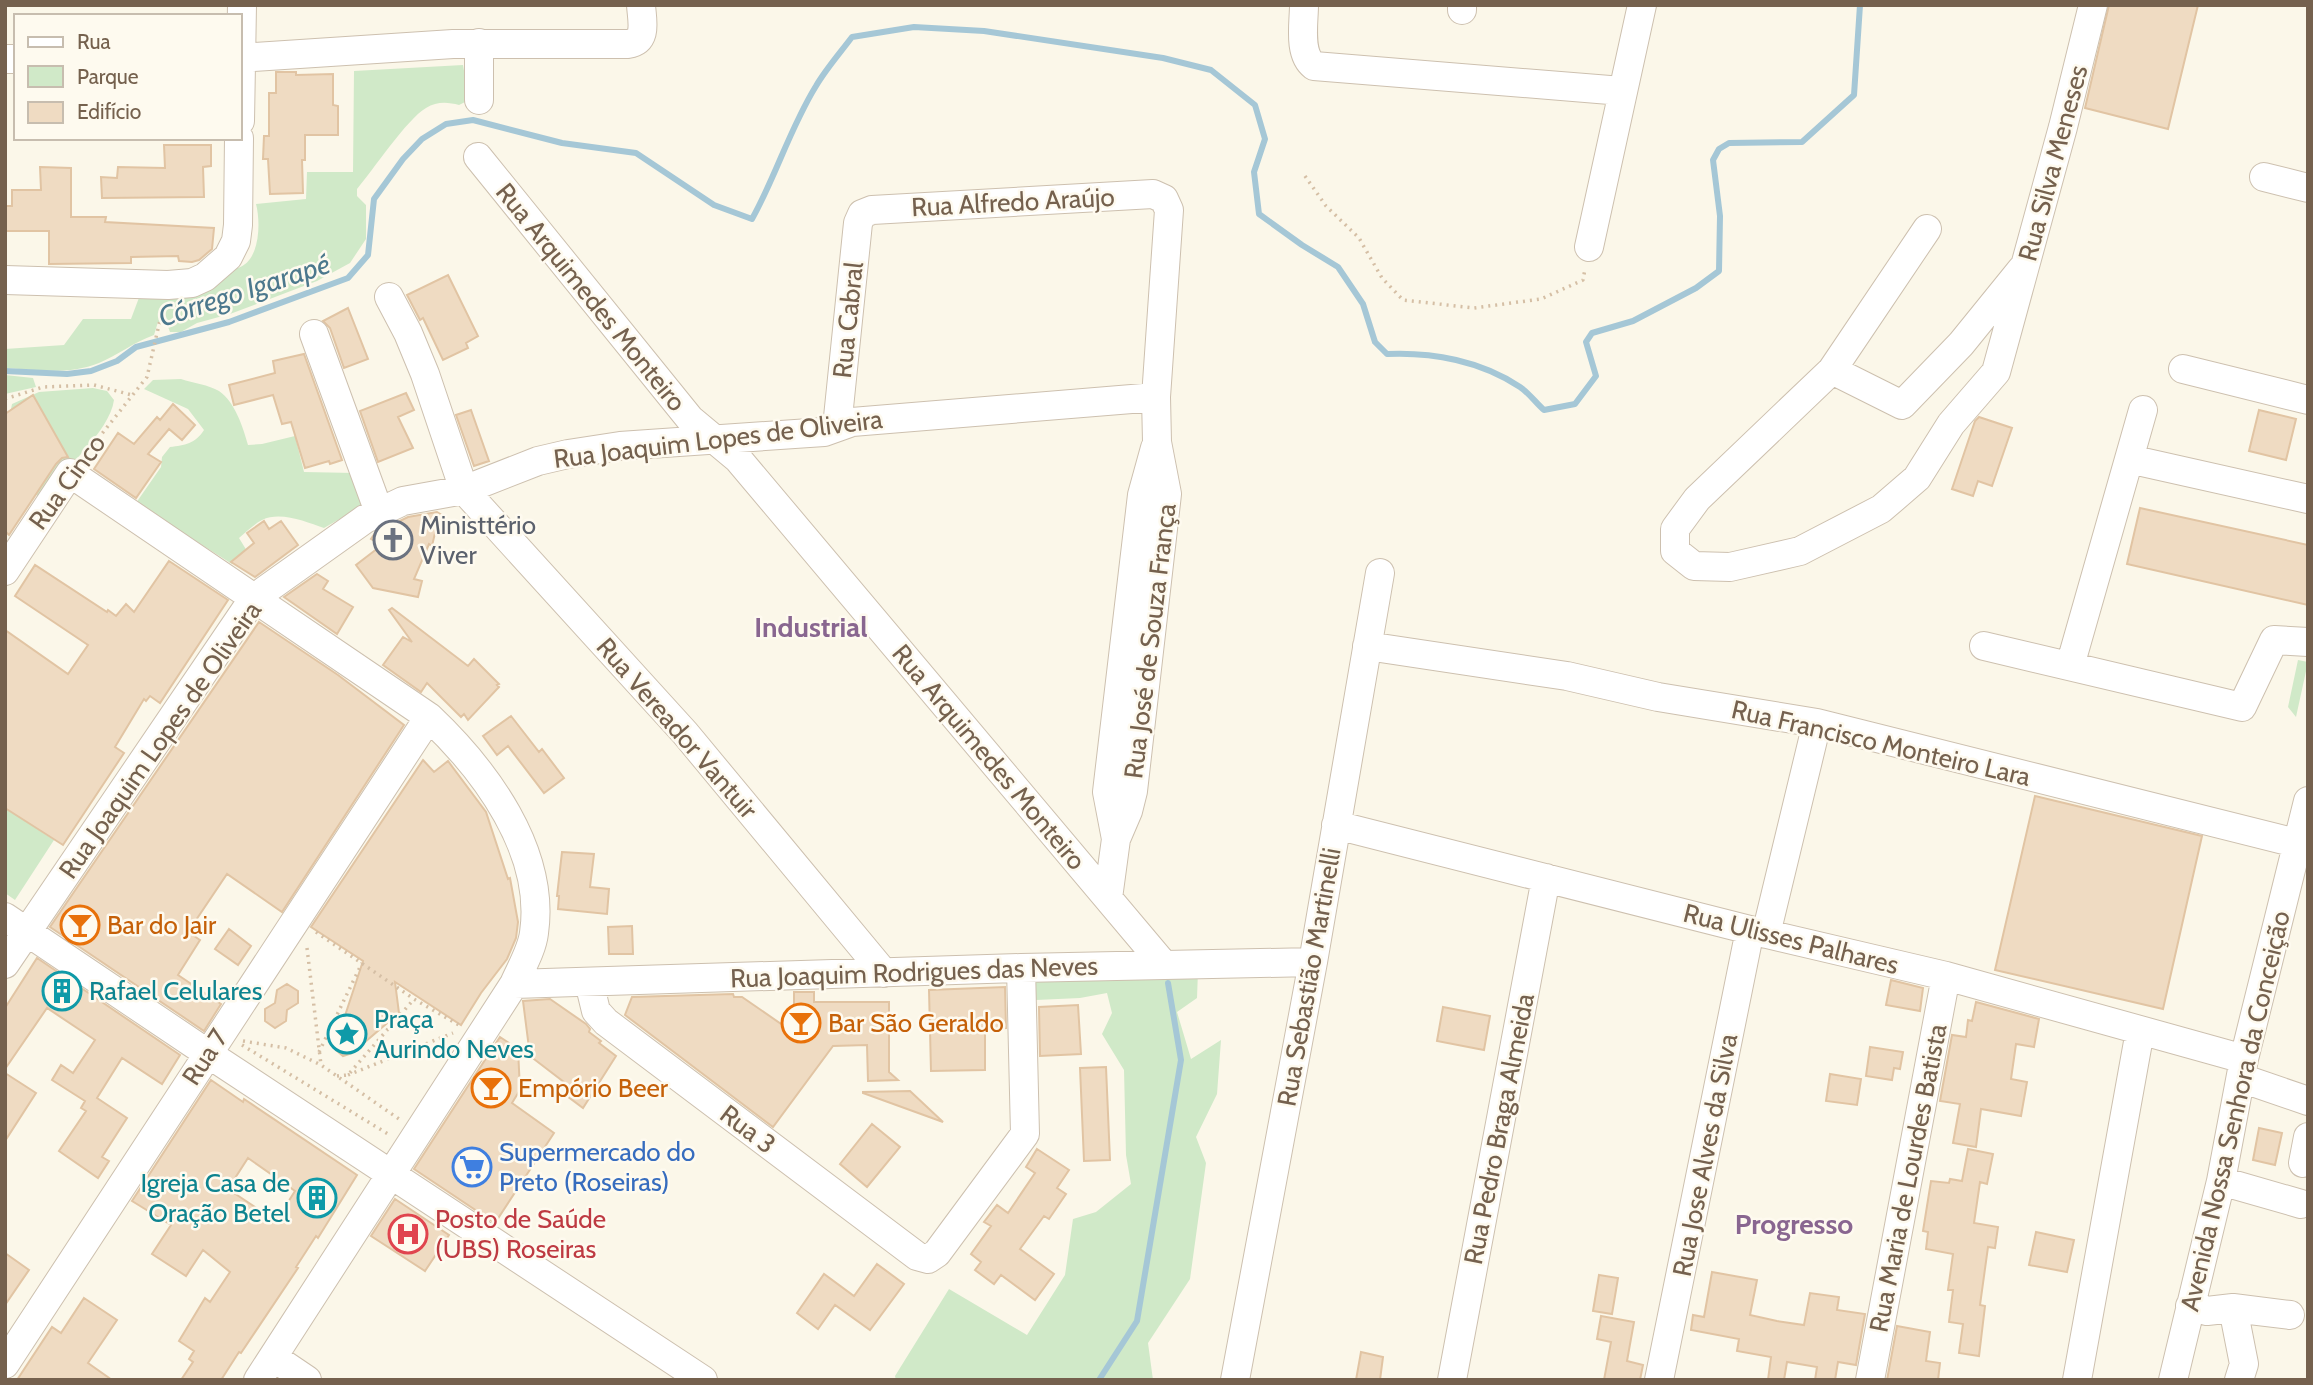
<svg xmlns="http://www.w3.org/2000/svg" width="2313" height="1385" viewBox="0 0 2313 1385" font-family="Cabin,sans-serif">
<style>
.green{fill:#d0e9c8}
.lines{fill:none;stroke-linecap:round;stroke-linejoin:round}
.stream{stroke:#a5c7d6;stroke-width:6}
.building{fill:#efdbc2;stroke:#e1c4a3;stroke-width:2;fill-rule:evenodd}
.minor-casing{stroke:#cdc0af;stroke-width:30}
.path{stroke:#d5bfa5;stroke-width:3.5;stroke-dasharray:2 5;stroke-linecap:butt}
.minor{stroke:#fff;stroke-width:28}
.labels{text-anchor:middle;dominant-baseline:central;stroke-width:5;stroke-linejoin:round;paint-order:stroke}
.street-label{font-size:26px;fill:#75614e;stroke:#fefaef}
.worship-label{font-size:26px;fill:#5b616d;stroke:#fefaef;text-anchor:start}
.food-label{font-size:26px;fill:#c56008;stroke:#fefaef;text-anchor:start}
.culture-label{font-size:26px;fill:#0d838f;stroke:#fefaef;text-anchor:start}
.shop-label{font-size:26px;fill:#366cbe;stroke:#fefaef;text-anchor:start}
.health-label{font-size:26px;fill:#be3a42;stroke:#fefaef;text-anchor:start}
.water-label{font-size:28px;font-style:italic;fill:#4c788d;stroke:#fefaef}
.neighbourhood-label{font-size:28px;font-weight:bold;fill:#896690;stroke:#fefaef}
</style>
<rect width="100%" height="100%" fill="#fbf7e9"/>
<!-- green -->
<path class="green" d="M463,65l6,35 -10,5c-11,-3 -22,-4 -33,3 -19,11 -53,62 -69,81v7l9,9v34l-16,24 -33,18 -87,33 -33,9 -16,9h-11l-3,-8 -9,-2 -4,13c-20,7 -36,20 -55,28 -29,12 -64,7 -94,5v-19l59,-4 19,-26h48l12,-32 88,-26 7,7c22,-7 23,-45 18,-64l50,-5 1,-27h46l1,-101z
M5,375l28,3 3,9 -31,7z
M181,379c12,4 28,6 38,12 16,11 24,36 29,54l14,-1 33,-8 9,36 51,1 14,29 -45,26c-18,-6 -43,-17 -62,-8 -8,4 -16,12 -23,18l8,13 -15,13 -96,-61 25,-36 1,-10 8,-10c15,-2 25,-3 34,-17l-16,-21 -44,-20 9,-9z
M93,388l14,3 7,9c-4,31 -53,75 -76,96l-33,-23v-34l7,-35 27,-12z
M2298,660l10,2 -12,55 -8,-10z
M5,808l49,32 -39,60 -10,-7z
M1198,971l-1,27 -20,14 14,47 30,-19 -4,54 -21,43 10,26 -16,116 -42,64 5,37h-257l-1,-4 54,-87 78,46 38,-60 8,-56 23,-7 35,-28 -5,-29 -2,-85 -22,-36 10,-21 -5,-20 -27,5 -44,2 -2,-24z"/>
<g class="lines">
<!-- stream -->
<path class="stream" d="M5,371l62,3 24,-3 26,-10 19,-14 93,-25 119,-44 20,-23 6,-56 29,-40 19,-20 24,-15 27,-4 89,23 74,10 78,52 38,14c24,-43 38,-91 64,-133 10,-17 24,-33 36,-49l62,-10 70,4 179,27 48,12 44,35 10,34 -11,33 5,42 43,31 36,22 25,37 12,38 12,12c46,-2 94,7 133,33 9,6 16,16 24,23l31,-6 21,-28 -10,-34 6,-9 41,-12 63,-33 23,-17 1,-55 -7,-56 6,-11 10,-6 73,-1 52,-47 6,-90
M1099,1380l38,-59 44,-261 -13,-77"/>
</g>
<!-- building -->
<path class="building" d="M2109,5h89l-30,124 -83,-21z
M276,72h20v3l37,-1v31l5,1v29h-33v25h-3l1,33 -33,1 -2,-35h-5l1,-23h5v-43h7z
M164,145h47v21l-8,1 1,30 -102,1 -1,-21 16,1 1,-11 47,1z
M40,167l31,1v49h35l-1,5 109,6 -2,21 -13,11 -7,2 -13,-1 -1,-5 -47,1v6l-82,1v-33h-44v-25h7v-16h29z
M448,275l30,61 -12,7 2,5 -25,12 -20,-42 -3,2 -13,-25z
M348,308l20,51 -24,9 -14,-40 -7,-7z
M304,354l38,106 -12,4 -1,-3 -24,7 -14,-46 -9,2 -9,-29 -39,10 -5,-20 46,-12 -2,-12z
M406,393l8,17 -16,7 15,31 -35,14 -18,-51z
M33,395l35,62 -6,1 -6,6 -47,71 -4,-4v-117z
M173,404l22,21 -13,15 -13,-11 -21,25 13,8 -25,36 -42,-29 24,-36 16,11 23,-27 3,3z
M471,410l18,51 -15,5 -18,-51z
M2259,410l37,9 -10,41 -37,-9z
M1979,417l33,11 -20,58 -14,-5 -5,15 -21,-7 23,-68z
M2140,508l168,37v60l-181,-41z
M437,512l5,3 -5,9 -5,22 -3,-2 -15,35 8,2 -4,16 -45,-9 -17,-23 26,-20 -11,-6 4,-6 33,-16z
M264,521l5,8 12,-8 17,24 -43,32 -24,-15 23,-19 -7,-10z
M169,561l59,39 -68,103 -10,-7 -4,5 -2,-2 -29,48 9,6 -61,92 -58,-37v-178l63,44 20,-29 -73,-49 20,-31 72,47 1,-2 8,6 10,-12 8,8z
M317,574l11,7 -5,8 30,18 -16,27 -53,-37z
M392,608l76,58 6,-7 25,25 -2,1 2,2 -31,33 -4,-6 -3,3 -34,-34 -6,9 -38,-27 20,-28 9,5 -23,-32z
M259,622l79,53 66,50 -122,187 -55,-38 -39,58 12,8 -22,35 43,29 -17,27 -154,-104z
M511,716l28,36 3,-3 22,29 -20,15 -36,-47 -11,9 -14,-19z
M423,760l11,12 14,-11 38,51 22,67 2,-1 8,44 -2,16 -9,21 -26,34 -20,32 -66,-43 4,31 -47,40 -9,3 -7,-6v-7l27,-82 -52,-34z
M2035,796l167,40 -39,173 -168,-39z
M562,852l32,2 -4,33 19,2 -2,25 -49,-5 1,-13h-2z
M632,926l1,28h-24l-1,-27z
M229,929l22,17 -13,19 -23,-16z
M37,958l143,97 -18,29 -40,-26 -25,40 30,20 -25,39 7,4 -11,17 -39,-27 27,-40 -5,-3 4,-7 -33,-21 9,-15 12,8 22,-33 -48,-32 -42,61v-61z
M1891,980l32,8 -3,23 -34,-6z
M287,984l11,7v12l-11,7 -1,11 -11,7 -10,-7v-12l10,-6 2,-13z
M1005,987l1,41 -21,1v41l-54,1 -2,-81z
M794,992h20v10h75v70l9,8 -30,1 -1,-36 -34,1 -60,81 -148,-112 7,-18 101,-3 1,3h8l45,31v-17h7z
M550,999l36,25 4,5 -1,3 12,9 -2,2 17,13 -33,52 -16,-12 6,-7 -43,-33 -7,-55z
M1976,1002l63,17 -5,28 -18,-3 -5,35 16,3 -6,34 -40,-7 -5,38 -23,-4 7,-39 -20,-3 12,-66 14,2 2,-17 4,1z
M1078,1005l3,49 -41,2 -1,-49z
M1443,1007l47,9 -6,34 -47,-9z
M500,1037l18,12 2,41 -8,13 42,30 -59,90 -81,-54z
M1870,1047l33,5 -3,17 -6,-1 -2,12 -26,-4z
M1106,1067l4,93 -26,1 -4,-93z
M5,1073l31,20 -31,48z
M1830,1074l31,5 -4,26 -31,-4z
M211,1080l32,22 1,-3 113,76 -39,63 -2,-2 -20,31 2,1 -57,85 -2,-1 -18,28h-40l12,-18 -4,-3 5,-8 -15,-10 26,-43 5,4 20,-30 -27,-22 -17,26 -34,-22 19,-29 -39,-24zM248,1158l47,33 -19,30 -48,-32z
M910,1091l33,31 -80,-29v-1z
M872,1124l28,23 -33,40 -27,-23z
M2259,1128l23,5 -7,32 -22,-5z
M1037,1149l32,21 -12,18 9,6 -17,25 -5,-3 -24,33 34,25 -19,26 -34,-25 -7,9 -19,-14 6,-8 -10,-8 20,-28 -7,-4 13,-17 11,8 27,-40 -9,-6z
M1968,1149l25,5 -6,30 -7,-2 -6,41 24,4 -3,21 -7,-1 -8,58 5,1 -6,50 -20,-3 4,-29 -14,-2 4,-32h-5l5,-36 -27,-5 2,-17 -5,-1 8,-50 18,2 1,-4 12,2z
M395,1199l54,36 -24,36 -54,-35z
M2036,1232l38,8 -7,32 -38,-7z
M5,1253l24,17 -24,35z
M877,1264l27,20 -34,46 -35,-25 -17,24 -21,-16 27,-39 30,22z
M1712,1272l45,8 -7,35 27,6 27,4 6,-32 29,4 -2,13 28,4 -9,51 -18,-3 -3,18h-20l2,-13 -30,-5 -3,18h-16l3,-23 -34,-6 2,-12 -48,-9 2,-15 11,2z
M1599,1275l19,3 -6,36 -19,-3z
M84,1298l33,22 -29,43 24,17h-95l35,-53 9,6z
M1601,1316l33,6 -7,39 16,4 -3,15h-36l7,-38 -14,-3z
M1897,1326l33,6 -4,29 14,2 -2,17h-51z
M1361,1352l22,5 -3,23h-24z"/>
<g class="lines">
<defs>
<path id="minor" d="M1304,5c0,18 -6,49 10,61l308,25
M1462,5v5
M479,43v57
M240,58l213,-14h175c20,-3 14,-23 13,-39
M5,59h11
M240,121l2,-116
M478,157l212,262 48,40 426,506
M2264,177l44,11
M1927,229l-95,141 70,35 59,-61 60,-74
M1589,247l53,-242
M5,280l163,5 24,-2 13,-6 23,-20 8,-16 2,-16 1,-87
M389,297l19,36 17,41 39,116 221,243 199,240
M314,334l65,178
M2183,369l125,31
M1832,370l-135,129 -22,30v22l19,15 36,1 70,-16 81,-42 36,-31 34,-54 45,-52 67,-245 30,-122
M837,427l21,-204 4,-9 10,-4 281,-16 11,5 5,11 -13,187 1,45 10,52 -34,297 -5,20 -12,28 -8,59
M2129,459l179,40
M5,571l65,-98 359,244c56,53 117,134 105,216 -2,17 -13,35 -20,51l-256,396
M1367,646l200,30 91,21 159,26 491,123
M1984,646l258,61 32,-67 34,2
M2070,666l73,-256
M1336,825l414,105 196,46 298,83
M1116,839l-9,-47 35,-297 13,-47
M5,917l202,136 496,327
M1766,934l51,-211
M5,964l242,-356 17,-17 101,-72 38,-18 61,-11 74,-29 30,-7 52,-8 204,-14 28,-10 304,-25
M589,982l7,29 10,11 311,234 11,3 9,-6 88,-119 -4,-166
M514,984l507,-16 292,-6
M2241,1078l67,23
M2303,1163l5,-26
M2221,1181l80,23
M2190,1306l17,5 26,-3 57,7
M2233,1308l11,56 -5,16
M273,1357l34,23
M5,1364l424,-647
M1235,1380l78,-418 67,-389
M1452,1380l94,-502
M1659,1380l91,-450
M1870,1380l76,-404
M2077,1380l63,-349
M2173,1380l48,-199 23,-122 64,-258"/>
</defs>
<!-- minor casing -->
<use href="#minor" class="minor-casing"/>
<!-- path -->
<path class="path" d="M1305,176l21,30 33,32 23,40 21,22 71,8 67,-9 42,-19 2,-11
M5,399l38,-12 51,-2 38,10
M85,455l62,-78 16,-70
M316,932l98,67 45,26
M307,948l14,117
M243,1041l43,7 35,17 78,54
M242,1045l146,89
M319,1052l43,-89
M348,1075l105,-42
M337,1076l11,-1 66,-76"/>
<!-- minor -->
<use href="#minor" class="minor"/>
</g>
<!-- icons -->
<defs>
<symbol id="church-ring" viewBox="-11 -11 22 22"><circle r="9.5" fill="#fefaef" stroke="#6b7280" stroke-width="1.5"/><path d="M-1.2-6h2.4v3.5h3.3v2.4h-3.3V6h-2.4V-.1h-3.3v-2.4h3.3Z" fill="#6b7280"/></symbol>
<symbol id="bar-ring" viewBox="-11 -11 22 22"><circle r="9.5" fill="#fefaef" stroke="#e8710a" stroke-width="1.5"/><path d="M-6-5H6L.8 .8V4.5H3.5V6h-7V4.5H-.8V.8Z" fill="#e8710a"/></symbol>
<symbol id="building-ring" viewBox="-11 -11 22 22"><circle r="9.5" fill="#fefaef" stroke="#0f9aa8" stroke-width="1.5"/><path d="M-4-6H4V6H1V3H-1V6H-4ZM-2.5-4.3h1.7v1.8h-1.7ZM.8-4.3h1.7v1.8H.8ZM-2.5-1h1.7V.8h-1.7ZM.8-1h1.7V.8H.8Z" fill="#0f9aa8"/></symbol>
<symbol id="sight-ring" viewBox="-11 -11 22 22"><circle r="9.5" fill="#fefaef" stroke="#0f9aa8" stroke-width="1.5"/><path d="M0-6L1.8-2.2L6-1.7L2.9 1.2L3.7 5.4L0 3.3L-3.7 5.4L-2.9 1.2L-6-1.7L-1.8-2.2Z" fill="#0f9aa8"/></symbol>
<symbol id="supermarket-ring" viewBox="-11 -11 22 22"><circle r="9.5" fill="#fefaef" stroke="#3f7fe0" stroke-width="1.5"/><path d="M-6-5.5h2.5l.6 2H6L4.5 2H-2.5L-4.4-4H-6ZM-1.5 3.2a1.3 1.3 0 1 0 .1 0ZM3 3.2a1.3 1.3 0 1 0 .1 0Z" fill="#3f7fe0"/></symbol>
<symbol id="hospital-ring" viewBox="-11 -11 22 22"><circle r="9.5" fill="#fefaef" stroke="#e0444e" stroke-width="1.5"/><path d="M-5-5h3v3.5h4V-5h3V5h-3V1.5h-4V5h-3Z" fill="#e0444e"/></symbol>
</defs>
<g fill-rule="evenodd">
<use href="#church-ring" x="371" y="518" width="44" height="44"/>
<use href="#bar-ring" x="58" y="903" width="44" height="44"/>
<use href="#building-ring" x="40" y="969" width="44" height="44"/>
<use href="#bar-ring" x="779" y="1001" width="44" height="44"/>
<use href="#sight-ring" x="325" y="1012" width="44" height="44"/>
<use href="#bar-ring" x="469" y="1066" width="44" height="44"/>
<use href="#supermarket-ring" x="450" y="1145" width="44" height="44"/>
<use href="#building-ring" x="295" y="1176" width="44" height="44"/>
<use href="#hospital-ring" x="386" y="1212" width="44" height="44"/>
</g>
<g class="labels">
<!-- street labels -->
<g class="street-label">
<text transform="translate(2053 163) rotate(-75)">Rua Silva Meneses</text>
<text transform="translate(1013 202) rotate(-3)">Rua Alfredo Araújo</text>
<text transform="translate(591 297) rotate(51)">Rua Arquimedes Monteiro</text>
<text transform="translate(848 320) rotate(-84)">Rua Cabral</text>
<text transform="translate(718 439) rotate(-7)">Rua Joaquim Lopes de Oliveira</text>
<text transform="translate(67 482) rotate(-54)">Rua Cinco</text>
<text transform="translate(1150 641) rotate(-83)">Rua José de Souza França</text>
<text transform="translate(677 728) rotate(49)">Rua Vereador Vantuir</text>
<text transform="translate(160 740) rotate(-55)">Rua Joaquim Lopes de Oliveira</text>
<text transform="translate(1881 743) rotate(13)">Rua Francisco Monteiro Lara</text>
<text transform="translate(989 757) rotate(50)">Rua Arquimedes Monteiro</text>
<text transform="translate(1791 939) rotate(14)">Rua Ulisses Palhares</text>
<text transform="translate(914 972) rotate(-2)">Rua Joaquim Rodrigues das Neves</text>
<text transform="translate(1309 977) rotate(-80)">Rua Sebastião Martinelli</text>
<text transform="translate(205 1057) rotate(-57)">Rua 7</text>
<text transform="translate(2235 1111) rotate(-77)">Avenida Nossa Senhora da Conceição</text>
<text transform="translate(748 1129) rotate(37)">Rua 3</text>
<text transform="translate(1499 1129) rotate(-79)">Rua Pedro Braga Almeida</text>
<text transform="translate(1705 1155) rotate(-79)">Rua Jose Alves da Silva</text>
<text transform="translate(1908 1178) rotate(-79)">Rua Maria de Lourdes Batista</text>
</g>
<!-- worship labels -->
<g class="worship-label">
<text x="420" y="525">Ministtério<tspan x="420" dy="30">Viver</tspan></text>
</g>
<!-- food labels -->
<g class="food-label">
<text x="107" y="925">Bar do Jair</text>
<text x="828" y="1023">Bar São Geraldo</text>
<text x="518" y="1088">Empório Beer</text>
</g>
<!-- culture labels -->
<g class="culture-label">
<text x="89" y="991">Rafael Celulares</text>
<text x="374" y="1019">Praça<tspan x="374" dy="30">Aurindo Neves</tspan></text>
<text x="290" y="1183" text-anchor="end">Igreja Casa de<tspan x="290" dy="30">Oração Betel</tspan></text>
</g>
<!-- shop labels -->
<g class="shop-label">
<text x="499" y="1152">Supermercado do<tspan x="499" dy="30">Preto (Roseiras)</tspan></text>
</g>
<!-- health labels -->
<g class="health-label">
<text x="435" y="1219">Posto de Saúde<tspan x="435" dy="30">(UBS) Roseiras</tspan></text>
</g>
<!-- water labels -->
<g class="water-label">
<text transform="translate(244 290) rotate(-18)">Córrego Igarapé</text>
</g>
<!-- neighbourhood labels -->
<g class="neighbourhood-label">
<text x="811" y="627">Industrial</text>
<text x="1794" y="1224">Progresso</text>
</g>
</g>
<!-- border -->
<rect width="2313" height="1385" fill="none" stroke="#75614e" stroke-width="14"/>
<!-- legend -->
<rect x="14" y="14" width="228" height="126" fill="#fefaef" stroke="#c7bdaf" stroke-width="2"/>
<rect x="28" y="37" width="35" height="10" fill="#ffffff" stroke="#c7bdaf" stroke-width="2"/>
<text x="77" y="49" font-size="21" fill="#75614e">Rua</text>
<rect x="28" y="66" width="35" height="21" fill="#d0e9c8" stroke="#c7bdaf" stroke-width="2"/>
<text x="77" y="84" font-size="21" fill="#75614e">Parque</text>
<rect x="28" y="102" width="35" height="21" fill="#efdbc2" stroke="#c7bdaf" stroke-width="2"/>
<text x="77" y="119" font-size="21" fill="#75614e">Edifício</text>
</svg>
